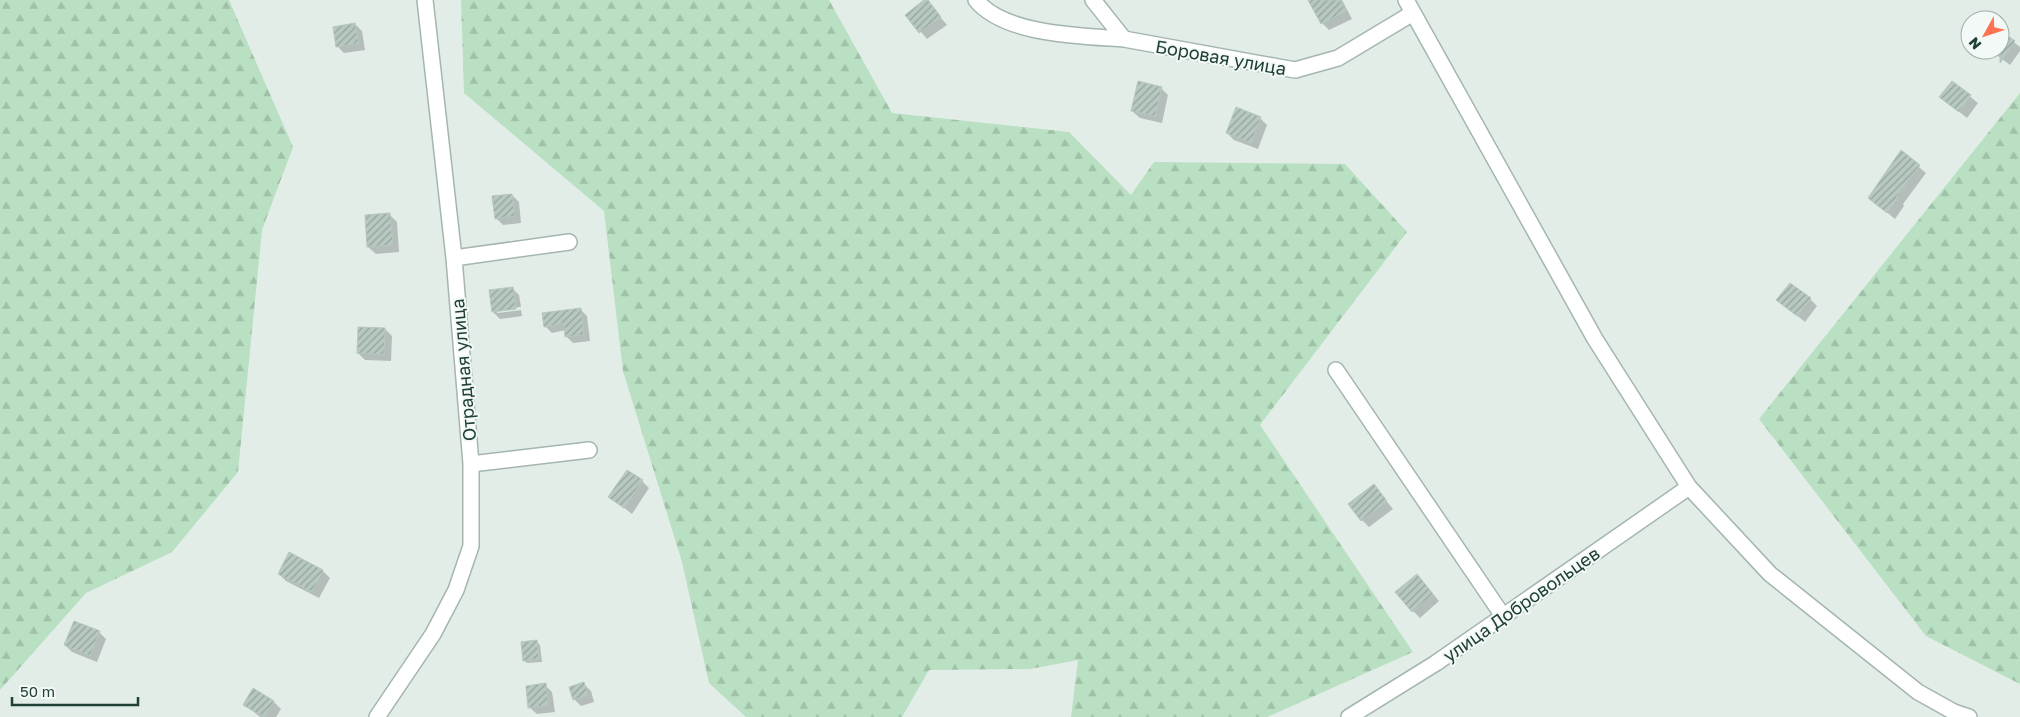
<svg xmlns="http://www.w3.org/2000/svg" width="2020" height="717" viewBox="0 0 2020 717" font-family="'Golos Text',sans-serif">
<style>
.forest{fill:url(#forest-firs)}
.shadow{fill:#0003}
.building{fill:url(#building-hatch);stroke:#b4c8be}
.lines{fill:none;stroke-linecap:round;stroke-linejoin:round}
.minor-casing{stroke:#a4b6af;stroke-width:18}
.minor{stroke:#fff;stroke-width:15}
.labels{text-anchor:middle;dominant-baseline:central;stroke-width:4;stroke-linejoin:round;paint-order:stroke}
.street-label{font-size:18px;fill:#204036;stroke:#f3f9f6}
</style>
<defs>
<pattern id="forest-firs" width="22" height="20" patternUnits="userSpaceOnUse" patternTransform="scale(1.25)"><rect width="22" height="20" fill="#b9e0c2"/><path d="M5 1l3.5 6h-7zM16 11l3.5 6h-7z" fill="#9fc1a7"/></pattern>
<pattern id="building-hatch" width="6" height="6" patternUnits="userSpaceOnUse" patternTransform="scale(1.25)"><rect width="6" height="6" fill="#b7c8c0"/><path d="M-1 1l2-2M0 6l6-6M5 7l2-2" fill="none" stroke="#94a49d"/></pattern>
</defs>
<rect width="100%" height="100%" fill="#e2ede8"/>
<!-- forest -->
<path class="forest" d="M0,0h229l64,147 -31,83 -24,242 -66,80 -86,41 -86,97z
M461,0h368l63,113 177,19 62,63 23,-33 191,2 62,68 -147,193 153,227 -146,65h-196l7,-57 -48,9 -101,1 -27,47h-156l-37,-34 -27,-121 -59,-191 -19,-160 -140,-118z
M2020,93v591l-94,-48 -167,-217z"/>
<!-- shadow -->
<path class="shadow" d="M926,0l21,25 -20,14 -20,-24z
M1310,0h32l10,19 -23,11 -7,-7z
M355,24l7,7 3,19 -21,3 -7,-7z
M2000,32l20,15v4l-10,14 -20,-15h10z
M1952,82l26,21 -11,15 -26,-21z
M1161,88l7,7 -6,28 -22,-5 -8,-7z
M1260,118l7,7 -9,24 -24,-9 -7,-7z
M1901,152l25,21 -23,31 1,2 -9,13 -25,-21z
M512,195l7,7 2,21 -18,2 -7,-7z
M390,215l7,7 2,30 -23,2 -8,-7z
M512,288l7,7 2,12 -24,3v3l24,-3 1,6 -22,3 -7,-7z
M1810,299l7,7 -12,16 -27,-22z
M580,309l7,7 3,25 -17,2 -6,-6 -1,-7 -14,3 -7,-7z
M385,329l7,7 -1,25 -26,-1 -7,-7z
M642,481l7,7 -17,26 -22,-17z
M1374,486l19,23 -24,18 -7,-7z
M289,554l34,17 7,7 -11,20 -33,-17 -7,-7z
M1424,583l15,18 -19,17 -7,-7z
M99,632l7,7 -9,23 -25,-10 -7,-7z
M537,642l3,3 2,17 -15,1 -3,-3z
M584,684l7,7 3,11 -13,4 -7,-7z
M545,685l7,7 3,20 -18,2 -8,-7z
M253,689l21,13 7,7 -5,8h-16l-16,-13z"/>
<!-- building -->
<path class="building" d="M924,0h4l13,17 -22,16 -14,-18z
M1308,0h32l6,11 -25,13z
M355,23l4,20 -23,4 -3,-20z
M2000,30l15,11 -15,22z
M1138,81l24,6 -7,29 -24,-5z
M1952,81l19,14 -12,17 -20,-15z
M1236,107l25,10 -10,26 -25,-10z
M1901,150l19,15 -24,32 2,1 -11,15 -19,-15z
M512,194l3,22 -20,3 -3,-23z
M390,213l3,32 -26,2 -2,-32z
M1790,283l21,15 -14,18 -21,-16z
M513,287l3,22 -24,3 -3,-22z
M581,308l3,27 -19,2 -1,-14 -20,4 -2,-14z
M358,327l27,1 -1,27 -27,-2z
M627,470l16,10 -19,28 -16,-11z
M1374,484l13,17 -26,20 -13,-17z
M289,552l34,18 -11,22 -34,-18z
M1417,574l16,20 -21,18 -17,-20z
M74,621l26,10 -10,25 -26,-11z
M537,640l2,19 -16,2 -2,-19z
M584,682l4,13 -15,5 -4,-13z
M546,683l2,22 -20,3 -2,-22z
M253,688l21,13 -10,16 -21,-12z"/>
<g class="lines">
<defs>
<path id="minor" d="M976,0c28,35 105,36 148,39
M1093,0l31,39 171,31 43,-12 75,-45
M1406,0l189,339 94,148 81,87 148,118 36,20 15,5
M454,258l115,-16
M1336,370l167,246
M471,464l118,-14
M377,717l56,-83 23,-44 15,-44v-82l-17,-206 -29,-258
M1349,717l87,-54 253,-176"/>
</defs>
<!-- minor casing -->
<use href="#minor" class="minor-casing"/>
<!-- minor -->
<use href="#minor" class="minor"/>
</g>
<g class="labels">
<!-- street labels -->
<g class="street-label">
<text transform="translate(1221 57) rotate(10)">Боровая улица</text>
<text transform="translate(463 370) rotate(-95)">Отрадная улица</text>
<text transform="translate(1521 604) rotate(-35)">улица Добровольцев</text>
</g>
</g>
<!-- north arrow -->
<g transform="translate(1985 35) rotate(230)"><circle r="24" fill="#f3f9f6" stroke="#9fafa9"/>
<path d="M0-4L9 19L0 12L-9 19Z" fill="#fd7250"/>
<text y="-8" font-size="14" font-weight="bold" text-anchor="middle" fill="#204036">N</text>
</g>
<!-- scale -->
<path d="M12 697v8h126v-8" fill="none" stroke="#204036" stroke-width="2.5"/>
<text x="20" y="697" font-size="15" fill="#204036" stroke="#f3f9f6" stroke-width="4" paint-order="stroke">50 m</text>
</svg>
